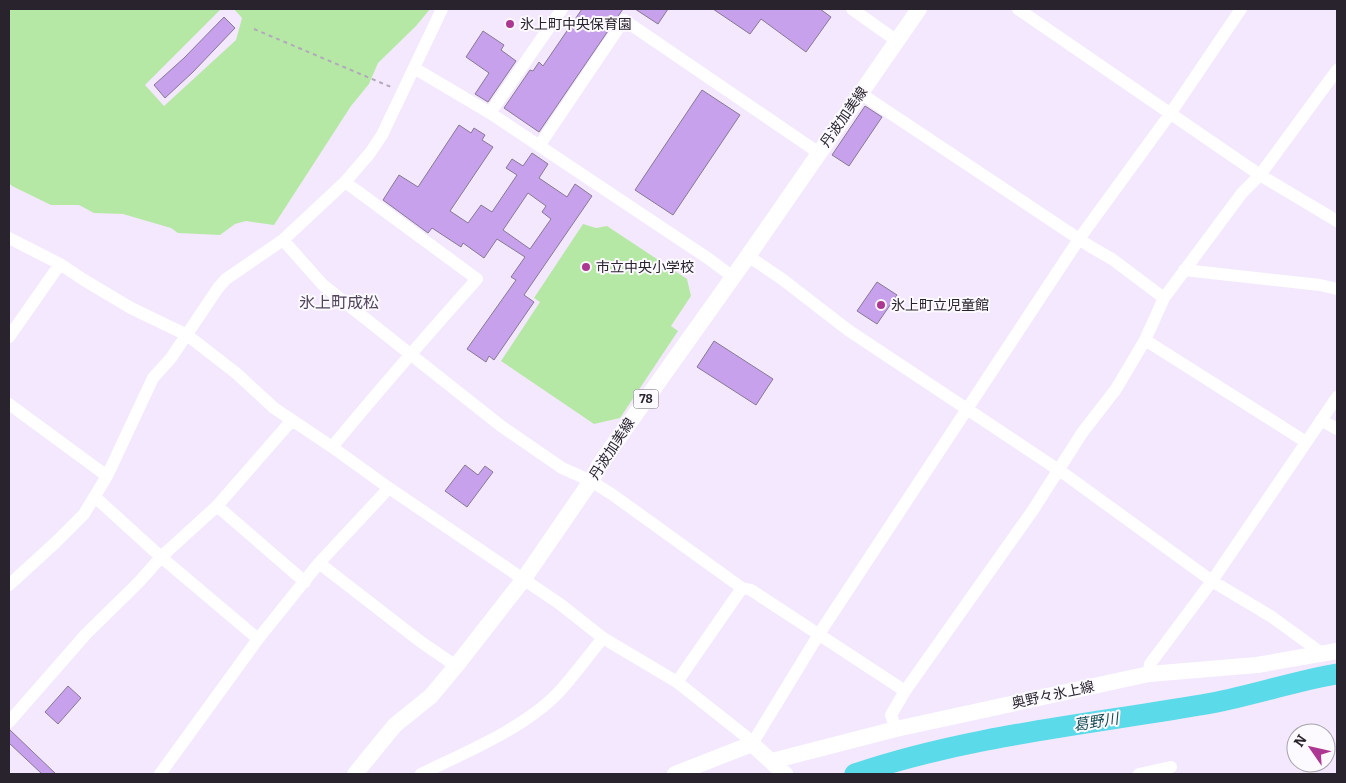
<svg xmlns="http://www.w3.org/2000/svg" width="1346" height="783" viewBox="0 0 1346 783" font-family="Bitter,'Noto Sans JP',serif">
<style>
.green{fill:#b6e8a5}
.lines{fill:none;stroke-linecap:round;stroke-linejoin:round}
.river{stroke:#5bdaea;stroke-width:21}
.building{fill:#c8a1ed;stroke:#867992;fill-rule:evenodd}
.path{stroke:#b2a8bb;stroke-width:2;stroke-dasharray:4 4;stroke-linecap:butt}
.minor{stroke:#fff;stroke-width:12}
.major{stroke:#fff;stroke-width:16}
.poi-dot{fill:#ad3891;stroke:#fcf9ff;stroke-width:2}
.labels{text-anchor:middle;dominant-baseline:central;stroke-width:4;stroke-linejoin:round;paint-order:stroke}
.shield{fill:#fcf9ff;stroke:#68636c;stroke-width:1}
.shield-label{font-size:12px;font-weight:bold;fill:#28232d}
.poi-label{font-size:14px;fill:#28232d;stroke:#fcf9ff;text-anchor:start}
.street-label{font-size:14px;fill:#28232d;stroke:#fcf9ff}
.water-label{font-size:15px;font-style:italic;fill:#154d53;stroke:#fcf9ff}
.quarter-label{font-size:16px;fill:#51455c;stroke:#fcf9ff}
</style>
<rect width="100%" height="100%" fill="#f3e8fe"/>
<!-- green -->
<path class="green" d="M9,9h212l-76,76 19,21 72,-66 6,-22 -8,-9h196l-14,17 -38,37 -9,21 -18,22 -77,119 -28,-4 -11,3 -15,11 -42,-2 -7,-5 -48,-14 -29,-1 -15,-8h-28l-39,-19 -3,-3z
M583,224l13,4 11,-2 80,53 4,17 -20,30 7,5 -58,87 -26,6 -93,-63 39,-59 -6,-4z"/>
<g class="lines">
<!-- river -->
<path class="river" d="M855,774c115,-39 238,-50 357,-71 42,-8 83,-22 125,-29"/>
</g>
<!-- building -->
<path class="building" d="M582,9h41l-84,123 -35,-24 26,-38 3,1 6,-9 4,4z
M635,9h33l-10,15z
M713,9h107l11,8 -25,35 -45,-33 -11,15z
M224,17l11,11 -42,44 -28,26 -11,-13 30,-27z
M483,31l21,14 -3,5 15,11 -28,41 -13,-8 14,-21 -23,-16z
M702,90l38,25 -67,100 -38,-25z
M865,106l17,11 -33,49 -17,-11z
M459,125l12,8 3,-5 11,7 -3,5 11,7 -43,64 18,12 13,-18 11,7 25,-37 -11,-7 6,-9 11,7 9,-13 16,11 -9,14 28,19 8,-13 17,12 -68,99 10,7 -40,58 -5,-4 -3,6 -19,-13 49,-69 -5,-3 14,-20 -28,-18 -13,19 -21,-15 -2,4 -29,-19 -4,5 -45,-33 16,-25 19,12zM528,193l18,13 -4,6 9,7 -21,30 -27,-19z
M877,282l20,13 -20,29 -20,-13z
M714,341l59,38 -17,26 -59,-38z
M465,465l13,10 7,-9 8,6 -26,35 -22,-16z
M68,686l13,12 -23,26 -13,-12z
M9,730h1l46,44h-14l-33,-31z"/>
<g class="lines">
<!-- path -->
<path class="path" d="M254,29l137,58"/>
<!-- minor -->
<path class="minor" d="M852,9l45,32
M1018,9l242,166 77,46
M414,68l76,45 219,146 24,18
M860,93l231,154 21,12 52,39
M490,113l72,-104
M539,146l85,-126 195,133
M9,238l51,26 24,16 47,28 56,27 49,38 38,35 58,39 57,41 171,116 43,34 74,44 72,57 3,5 67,-110 260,-395 91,-125 71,-105
M283,240l40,45 178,141 61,42 29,13 22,14 129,93 9,2 154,101
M748,256l34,23 66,51 218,145 146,106 60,36 51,37
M1184,270l136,15 17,4
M9,337l51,-73
M1145,340l161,102
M9,404l98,72
M1321,420l16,9
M332,447c47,-57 96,-113 145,-168l-132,-97
M95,497l66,60 97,82
M217,506l88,76
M319,563l102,79 35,24
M9,585l46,-42 29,-29 23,-38 46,-98 18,-20 47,-70 8,-9 57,-39 62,-58 25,-29 12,-18 60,-126
M1149,674l1,-10 62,-83 125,-184
M677,682l65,-94
M9,722l77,-88 53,-52 22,-25 56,-51 75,-86
M896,729l-5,-14 14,-24 128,-181 49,-77 34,-44 29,-49 19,-42 78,-105 18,-18 77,-105
M160,774l98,-135 61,-76 70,-75
M421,774c43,-21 102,-45 136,-80 16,-17 31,-38 46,-56
M1139,774l32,-7"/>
<!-- major -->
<path class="major" d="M772,761l124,-32 253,-55 108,-9 80,-14
M355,774l40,-49 36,-29 25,-30 67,-86 68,-99 9,-17 148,-208 171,-247
M675,774l77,-30 33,30"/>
</g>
<!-- markers -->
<g class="poi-dot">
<circle cx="510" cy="24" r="5"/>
<circle cx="586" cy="267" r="5"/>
<circle cx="881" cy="305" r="5"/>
</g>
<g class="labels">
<!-- shield labels -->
<rect class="shield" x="633.5" y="389.5" width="25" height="19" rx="4"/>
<g class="shield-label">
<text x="646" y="399">78</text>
</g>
<!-- poi labels -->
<g class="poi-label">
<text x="520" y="24">氷上町中央保育園</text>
<text x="596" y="267">市立中央小学校</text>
<text x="891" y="305">氷上町立児童館</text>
</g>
<!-- street labels -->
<g class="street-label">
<text transform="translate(844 117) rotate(-55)">丹波加美線</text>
<text transform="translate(612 449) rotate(-57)">丹波加美線</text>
<text transform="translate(1053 695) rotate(-12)">奥野々氷上線</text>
</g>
<!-- water labels -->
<g class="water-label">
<text transform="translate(1096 722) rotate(-9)">葛野川</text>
</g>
<!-- quarter labels -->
<g class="quarter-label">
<text x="339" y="302">氷上町成松</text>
</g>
</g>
<!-- border -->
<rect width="1346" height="783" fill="none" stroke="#28232d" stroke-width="20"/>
<!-- north arrow -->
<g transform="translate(1311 748) rotate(304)"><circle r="24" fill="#fcf9ff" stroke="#a7a3ab"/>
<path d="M0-4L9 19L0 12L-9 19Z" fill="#ad3891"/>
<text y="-8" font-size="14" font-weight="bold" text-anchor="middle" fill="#28232d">N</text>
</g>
</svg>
